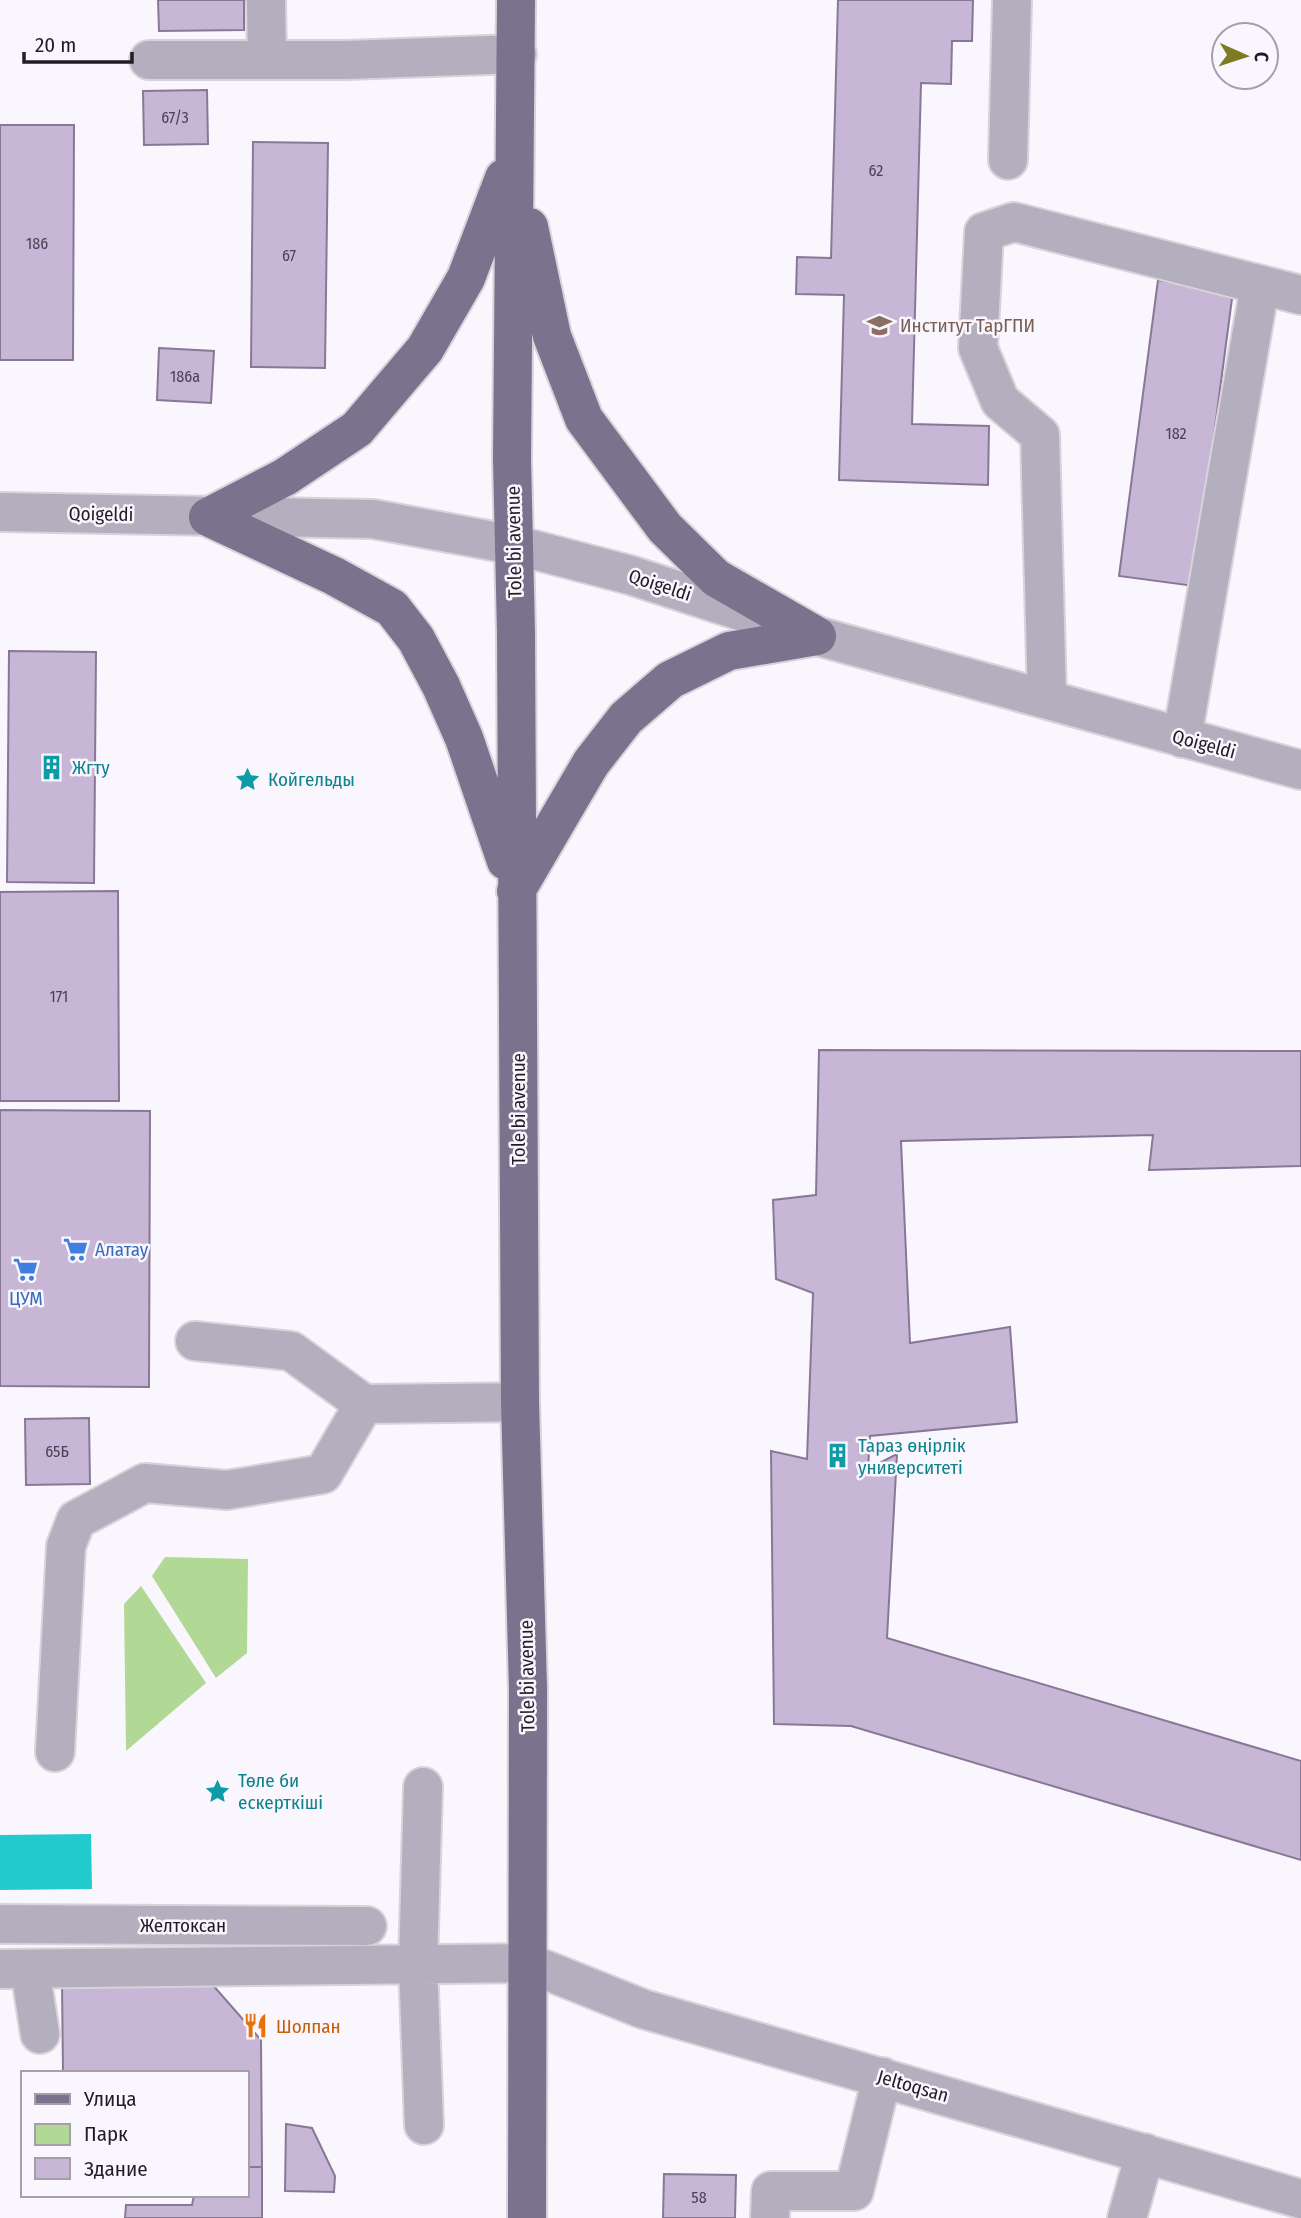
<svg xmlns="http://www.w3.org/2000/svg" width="1301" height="2218" viewBox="0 0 1301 2218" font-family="'Fira Sans Condensed',sans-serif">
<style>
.green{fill:#b1d894}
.water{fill:#24cbce}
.building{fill:#c8b6d6;stroke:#887896;stroke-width:2}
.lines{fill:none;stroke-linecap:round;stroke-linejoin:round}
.minor-casing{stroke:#d8d3db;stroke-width:42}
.major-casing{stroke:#d8d3db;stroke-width:42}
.minor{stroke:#b4afbe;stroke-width:38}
.major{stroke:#7b728d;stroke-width:38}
.labels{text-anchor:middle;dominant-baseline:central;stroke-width:5;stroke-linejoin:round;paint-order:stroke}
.number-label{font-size:16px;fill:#4c4254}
.education-label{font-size:19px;fill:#785e54;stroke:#faf6fd;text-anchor:start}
.street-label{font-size:19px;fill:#231c28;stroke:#faf6fd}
.culture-label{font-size:19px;fill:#0d838f;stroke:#faf6fd;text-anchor:start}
.shop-label{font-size:19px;fill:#366cbe;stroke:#faf6fd;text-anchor:start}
.food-label{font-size:19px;fill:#c56008;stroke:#faf6fd;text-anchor:start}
</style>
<rect width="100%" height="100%" fill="#faf6fd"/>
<!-- green -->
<path class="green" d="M165,1557l83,2 -1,94 -31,25 -64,-102z
M141,1586l65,97 -80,68 -2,-147z"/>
<!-- water -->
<path class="water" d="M91,1834l1,55 -92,1v-55z"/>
<!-- building -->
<path class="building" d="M158,0h86v30l-85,1z
M838,0h135l-1,41h-20l-1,43 -30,-1 -9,341 77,2 -1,59 -149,-5 5,-185 -48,-1 1,-37 34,1z
M207,90l1,54 -64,1 -1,-54z
M0,125h74l-1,235h-73z
M253,142l75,1 -3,225 -74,-1z
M1158,280l75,11 -39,295 -75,-10z
M159,348l55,3 -3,52 -54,-3z
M9,651l87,1 -2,231 -87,-1z
M118,891l1,210h-119v-209z
M819,1050l482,1v115l-152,4 4,-35 -252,6 9,202 100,-16 7,95 -147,14 -2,33 29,-15 -10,184 414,123v99l-450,-134 -77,-2 -3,-273 36,8 6,-166 -37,-14 -3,-79 43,-5z
M0,1110l150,1 -1,276 -149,-1z
M89,1418l1,66 -64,1 -1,-66z
M211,1983l50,57 1,127h-15v-94h-184l-1,-89z
M286,2124l26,4 23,48 -1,16 -49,-1z
M247,2167h15v51h-137l1,-13h66l2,-10h53z
M664,2174l72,1 -1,43h-72z"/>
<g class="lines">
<defs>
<path id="minor" d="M266,0l1,60
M149,60h197l171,-6
M1008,160l4,-160
M0,512l373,7 142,26 115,30 187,61 484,134
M1047,699l-7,-264 -40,-34 -22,-53 6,-116 30,-10 287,73
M1182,738l78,-453
M195,1341l96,10 73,53 156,-2
M55,1752l11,-206 10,-26 69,-37 82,7 96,-16 41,-70
M423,1787l-5,177 6,161
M0,1924l367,2
M0,1969l528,-6 115,46 658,190
M30,1969l10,65
M770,2218l1,-27h83l28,-114
M1127,2218l18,-65"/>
<path id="major" d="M516,0l-4,459 4,174 4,769 8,287 -1,529
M529,227l23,109 32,83 81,109 51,50 101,58
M208,517l126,59 58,32 24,31 25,47 23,52 42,123
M208,517l77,-40 72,-48 68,-80 41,-71 38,-100
M516,891l75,-128 35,-45 44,-38 59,-29 88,-15"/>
</defs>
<!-- minor casing -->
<use href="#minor" class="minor-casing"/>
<!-- major casing -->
<use href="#major" class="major-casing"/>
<!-- minor -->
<use href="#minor" class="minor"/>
<!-- major -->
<use href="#major" class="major"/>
</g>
<!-- icons -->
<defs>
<symbol id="school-bare" viewBox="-9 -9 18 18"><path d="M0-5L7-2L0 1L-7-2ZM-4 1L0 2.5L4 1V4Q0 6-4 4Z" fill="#8d6e63" stroke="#faf6fd" stroke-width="2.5" paint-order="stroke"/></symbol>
<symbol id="building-bare" viewBox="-9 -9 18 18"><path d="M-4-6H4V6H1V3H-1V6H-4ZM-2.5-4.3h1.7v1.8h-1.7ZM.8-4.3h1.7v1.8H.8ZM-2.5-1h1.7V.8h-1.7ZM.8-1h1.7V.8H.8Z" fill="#0f9aa8" stroke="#faf6fd" stroke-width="2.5" paint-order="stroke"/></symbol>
<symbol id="sight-bare" viewBox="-9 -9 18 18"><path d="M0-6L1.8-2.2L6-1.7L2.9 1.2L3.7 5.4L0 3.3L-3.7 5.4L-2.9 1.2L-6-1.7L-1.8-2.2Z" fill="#0f9aa8" stroke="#faf6fd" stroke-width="2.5" paint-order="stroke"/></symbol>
<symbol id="supermarket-bare" viewBox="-9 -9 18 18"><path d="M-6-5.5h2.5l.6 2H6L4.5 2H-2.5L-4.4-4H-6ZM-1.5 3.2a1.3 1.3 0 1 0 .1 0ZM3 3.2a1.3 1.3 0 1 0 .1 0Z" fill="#3f7fe0" stroke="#faf6fd" stroke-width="2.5" paint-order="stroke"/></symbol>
<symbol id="restaurant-bare" viewBox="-9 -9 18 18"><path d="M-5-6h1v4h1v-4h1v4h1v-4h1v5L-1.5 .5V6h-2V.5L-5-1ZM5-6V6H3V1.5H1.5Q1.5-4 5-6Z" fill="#e8710a" stroke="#faf6fd" stroke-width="2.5" paint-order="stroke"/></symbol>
</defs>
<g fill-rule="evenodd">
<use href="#school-bare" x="862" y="308" width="35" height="35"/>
<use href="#building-bare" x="34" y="750" width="35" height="35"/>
<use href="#sight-bare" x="230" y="762" width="35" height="35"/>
<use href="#supermarket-bare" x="58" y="1232" width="35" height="35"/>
<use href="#supermarket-bare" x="8" y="1252" width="35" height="35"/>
<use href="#building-bare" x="820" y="1438" width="35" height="35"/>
<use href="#sight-bare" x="200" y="1774" width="35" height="35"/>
<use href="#restaurant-bare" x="238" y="2008" width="35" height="35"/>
</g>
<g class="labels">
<!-- number labels -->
<g class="number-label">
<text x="175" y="117">67/3</text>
<text x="876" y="170">62</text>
<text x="37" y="243">186</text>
<text x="289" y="255">67</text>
<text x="185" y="376">186а</text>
<text x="1176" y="433">182</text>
<text x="59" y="996">171</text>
<text x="57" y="1451">65Б</text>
<text x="699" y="2197">58</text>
</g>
<!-- education labels -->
<g class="education-label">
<text x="900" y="325">Институт ТарГПИ</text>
</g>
<!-- street labels -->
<g class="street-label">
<text transform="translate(101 514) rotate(1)">Qoigeldi</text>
<text transform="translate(514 542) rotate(-91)">Tole bi avenue</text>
<text transform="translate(660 585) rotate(18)">Qoigeldi</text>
<text transform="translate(1204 744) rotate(15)">Qoigeldi</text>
<text transform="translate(518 1109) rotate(-90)">Tole bi avenue</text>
<text transform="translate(527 1676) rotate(-91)">Tole bi avenue</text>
<text x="183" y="1925">Желтоксан</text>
<text transform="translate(913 2086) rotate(16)">Jeltoqsan</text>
</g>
<!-- culture labels -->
<g class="culture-label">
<text x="72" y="767">Жгту</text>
<text x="268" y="779">Койгельды</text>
<text x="858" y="1445">Тараз өңірлік<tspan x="858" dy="22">университеті</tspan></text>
<text x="238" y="1780">Төле би<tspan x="238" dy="22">ескерткіші</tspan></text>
</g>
<!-- shop labels -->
<g class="shop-label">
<text x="95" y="1249">Алатау</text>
<text x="26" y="1298" text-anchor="middle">ЦУМ</text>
</g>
<!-- food labels -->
<g class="food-label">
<text x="276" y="2026">Шолпан</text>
</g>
</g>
<!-- legend -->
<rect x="21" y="2071" width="228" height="126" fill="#faf6fd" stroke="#a49fa8" stroke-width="2"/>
<rect x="35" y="2094" width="35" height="10" fill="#7b728d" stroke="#a49fa8" stroke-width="2"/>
<text x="84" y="2106" font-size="21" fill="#231c28">Улица</text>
<rect x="35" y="2124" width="35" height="21" fill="#b1d894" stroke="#a49fa8" stroke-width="2"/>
<text x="84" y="2141" font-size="21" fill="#231c28">Парк</text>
<rect x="35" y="2158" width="35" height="21" fill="#c8b6d6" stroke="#a49fa8" stroke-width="2"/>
<text x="84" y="2176" font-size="21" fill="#231c28">Здание</text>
<!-- north arrow -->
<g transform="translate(1245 56) rotate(93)"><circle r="33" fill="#faf6fd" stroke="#a49fa8" stroke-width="2"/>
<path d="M0-5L12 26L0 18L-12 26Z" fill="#7e7c23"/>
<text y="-10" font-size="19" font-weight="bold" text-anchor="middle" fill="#231c28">С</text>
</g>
<!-- scale -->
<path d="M24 52v10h108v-10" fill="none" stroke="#231c28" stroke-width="3.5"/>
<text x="35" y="52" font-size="21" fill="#231c28" stroke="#faf6fd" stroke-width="5" paint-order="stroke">20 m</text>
</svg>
